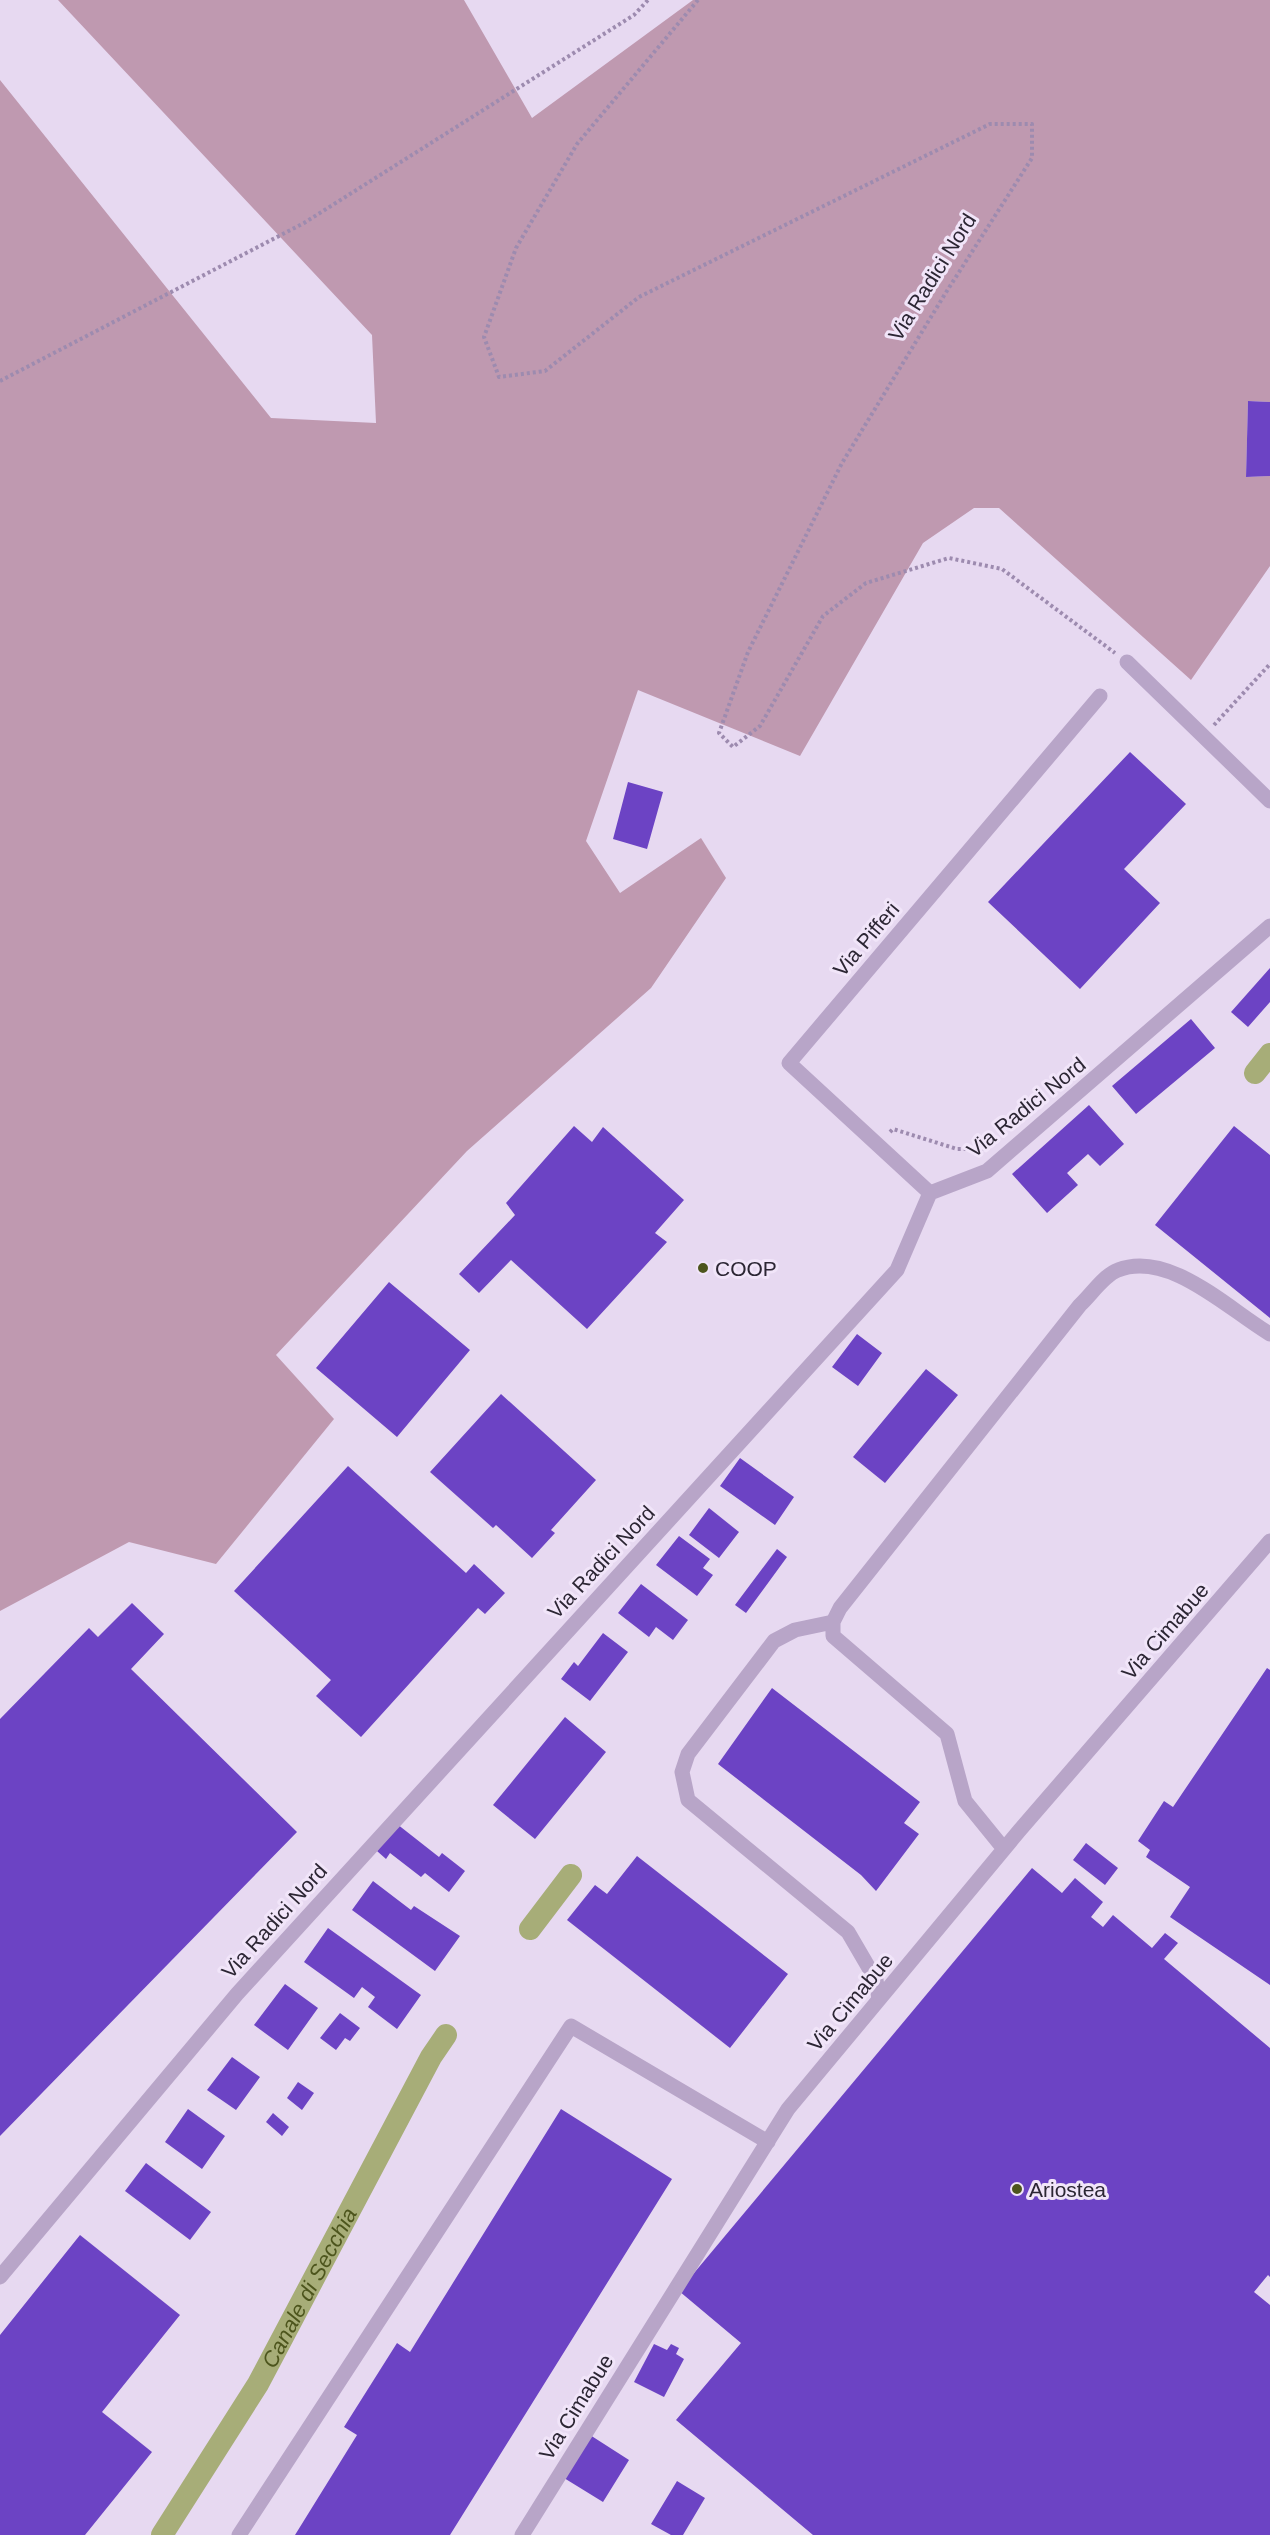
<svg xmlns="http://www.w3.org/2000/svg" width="1270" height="2535" viewBox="0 0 1270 2535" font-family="Helvetica,sans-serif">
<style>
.green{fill:#bf99b0}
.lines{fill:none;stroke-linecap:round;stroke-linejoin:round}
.canal{stroke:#a7ad78;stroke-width:22}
.building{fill:#6c43c4}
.path{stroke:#9d8baf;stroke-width:4;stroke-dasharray:3 3;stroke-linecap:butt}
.minor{stroke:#b8a5c8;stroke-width:15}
.poi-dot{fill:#4d551d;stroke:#f1e5f9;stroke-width:2}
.labels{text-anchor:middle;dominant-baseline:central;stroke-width:6;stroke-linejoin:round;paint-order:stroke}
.street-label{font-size:21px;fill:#2c2634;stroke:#f1e5f9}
.poi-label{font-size:21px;fill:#2c2634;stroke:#f1e5f9;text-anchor:start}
.water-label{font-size:22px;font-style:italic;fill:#4d551d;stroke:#f1e5f9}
</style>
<rect width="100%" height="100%" fill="#e7d9f1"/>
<!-- green -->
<path class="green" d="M58,0h406l68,118 161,-118h577v402l-22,-1 -2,76 24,-1v90l-79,114 -192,-172h-25l-51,35 -123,213 -162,-66 -52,151 34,52 81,-55 25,40 -75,110 -184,163 -191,204 58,64 -118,145 -87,-22 -129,69v-1531l271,338 105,5 -4,-88z"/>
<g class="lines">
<!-- canal -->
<g class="canal">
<path d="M1255,1073l15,-19"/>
<path d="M530,1929l41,-54"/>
<path id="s1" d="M162,2535l96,-151 173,-327 15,-22"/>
</g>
</g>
<!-- building -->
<path class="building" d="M1248,401l22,1v74l-24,1z
M1130,752l56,52 -62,65 36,34 -80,86 -92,-87z
M628,782l35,10 -16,57 -34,-10z
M1270,968v34l-22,25 -17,-15z
M1191,1019l24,29 -79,66 -24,-28z
M1089,1105l35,39 -24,22 -12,-12 -21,19 11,12 -31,28 -35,-39z
M574,1126l18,16 11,-15 81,73 -29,33 12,9 -80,87 -76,-69 -32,33 -20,-19 56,-59 -9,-12z
M1234,1126l36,29v163l-115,-93z
M389,1282l81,68 -73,87 -81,-69z
M857,1334l25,19 -24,33 -26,-19z
M926,1369l32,26 -73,88 -32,-26z
M501,1394l95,86 -45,50 4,3 -23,25 -36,-33 -3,3 -63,-56z
M740,1458l54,39 -19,28 -55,-39z
M348,1466l118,107 8,-9 31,29 -20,21 -7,-6 -117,129 -45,-41 15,-16 -97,-89z
M709,1508l30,24 -20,26 -30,-23z
M679,1536l31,23 -7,9 10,7 -16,21 -41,-31z
M777,1549l10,8 -41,56 -11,-8z
M641,1584l47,36 -15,20 -17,-13 -7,10 -31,-24z
M132,1603l32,31 -33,35 166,163 -297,304v-417l89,-91 9,9z
M603,1633l25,19 -38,49 -29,-22 13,-17 4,4z
M1267,1668l3,2v315l-100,-68 20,-30 -44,-30 4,-7 -12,-9 26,-40 9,6z
M772,1688l148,114 -16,21 15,11 -43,57 -15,-16 -143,-111z
M565,1717l41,35 -71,87 -42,-34z
M397,1824l42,33 3,-4 23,18 -16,21 -24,-19 -4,4 -31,-24 -4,6 -9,-8z
M1086,1843l32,25 -13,17 -32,-25z
M637,1856l151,118 -58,74 -163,-128 28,-35 12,9z
M1032,1868l30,25 13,-15 28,24 -12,15 12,10 10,-12 39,33 13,-15 13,10 -14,16 106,89v229l-2,-2 -14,17 16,13v230h-457l-137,-115 65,-77 -62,-52z
M373,1881l38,29 3,-4 46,30 -25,35 -83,-61z
M328,1928l93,67 -24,34 -29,-22 7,-10 -13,-10 -8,11 -50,-36z
M285,1984l33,24 -30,42 -34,-25z
M340,2013l20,15 -10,13 -5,-3 -9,12 -16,-12z
M232,2057l28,20 -24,33 -29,-20z
M298,2082l16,11 -12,17 -15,-12z
M188,2109l37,27 -23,33 -37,-27z
M561,2109l111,70 -222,356h-155l62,-100 -13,-8 53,-84 13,9z
M273,2113l16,14 -7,9 -16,-14z
M146,2163l65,49 -21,28 -65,-49z
M80,2235l100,80 -78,97 50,40 -67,83h-85v-200z
M654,2344l13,6 4,-6 8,4 -3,6 8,5 -20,38 -30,-15z
M590,2435l39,25 -26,42 -39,-24z
M677,2481l28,17 -22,37h-12l-20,-11z"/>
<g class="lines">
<!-- path -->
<path class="path" d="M698,0l-121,144 -61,104 -32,89 15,40 46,-6 94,-74 351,-173h42v34l-87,136 -103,169 -94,189 -29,81 14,14 27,-21 63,-110 43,-33 83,-25 53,11 113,84
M0,381l304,-158 330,-208 14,-15
M1214,725l56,-61
M890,1132l3,-3 64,20h29"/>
<!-- minor -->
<path class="minor" d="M1127,662l143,139
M930,1193l-141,-130 311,-367
M833,1622l-38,8 -21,11 -86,113 -6,18 6,28 160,132 28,48 3,19
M1004,1849l-39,-48 -18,-67 -114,-98v-14l7,-14 240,-303c11,-10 24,-30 38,-35 51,-20 110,39 152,64
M0,2277l237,-283 660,-724 33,-77 57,-22 283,-245
M239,2535l332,-509 197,116
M522,2535l266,-426 231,-278 251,-290"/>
</g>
<!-- markers -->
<g class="poi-dot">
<circle cx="703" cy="1268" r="6"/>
<circle cx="1017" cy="2189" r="6"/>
</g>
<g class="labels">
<!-- street labels -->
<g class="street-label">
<text transform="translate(932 277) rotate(-58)">Via Radici Nord</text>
<text transform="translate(866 939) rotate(-50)">Via Pifferi</text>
<text transform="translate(1026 1107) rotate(-39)">Via Radici Nord</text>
<text transform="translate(601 1562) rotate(-47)">Via Radici Nord</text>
<text transform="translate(1165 1631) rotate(-49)">Via Cimabue</text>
<text transform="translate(274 1921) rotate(-48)">Via Radici Nord</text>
<text transform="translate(850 2002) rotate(-50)">Via Cimabue</text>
<text transform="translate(576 2407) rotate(-58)">Via Cimabue</text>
</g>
<!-- poi labels -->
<g class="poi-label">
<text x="715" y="1268">COOP</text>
<text x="1029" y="2189">Ariostea</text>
</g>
<!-- water labels -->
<g class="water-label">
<text stroke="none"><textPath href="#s1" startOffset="288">Canale di Secchia</textPath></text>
</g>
</g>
</svg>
